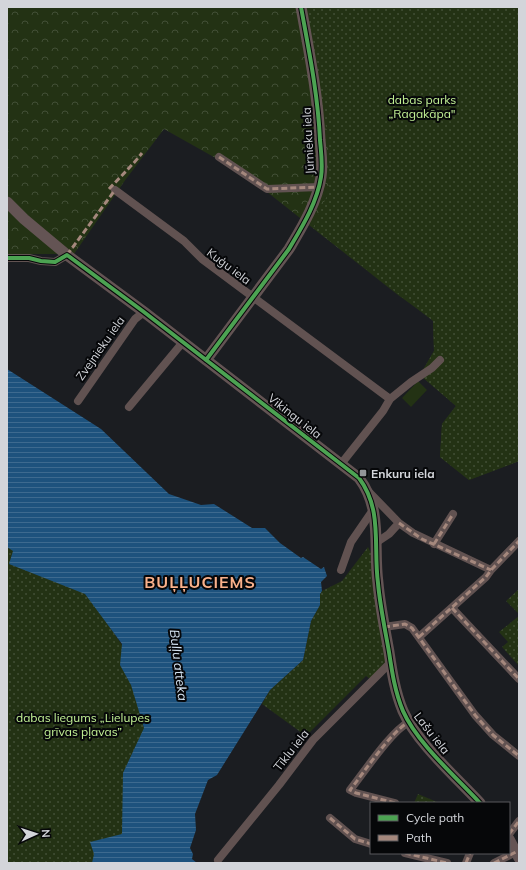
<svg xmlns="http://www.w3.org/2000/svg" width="526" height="870" viewBox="0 0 526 870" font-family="Mulish,sans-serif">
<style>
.forest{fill:url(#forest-crowns)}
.park{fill:url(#park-dots)}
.garden{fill:#233214}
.water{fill:url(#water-rules)}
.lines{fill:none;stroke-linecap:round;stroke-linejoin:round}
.street{stroke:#615251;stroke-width:8}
.secondary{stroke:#645454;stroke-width:11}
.quiet{stroke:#a5887d;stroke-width:3;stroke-dasharray:6 3;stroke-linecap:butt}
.cycleway-casing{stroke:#060709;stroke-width:6}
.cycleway{stroke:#4ca352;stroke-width:4}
.poi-dot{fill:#939599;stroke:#060709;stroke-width:1.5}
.labels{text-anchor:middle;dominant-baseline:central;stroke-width:4;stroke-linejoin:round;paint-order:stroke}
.park-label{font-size:12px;fill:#c2f195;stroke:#060709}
.street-label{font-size:12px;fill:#d3d5da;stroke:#060709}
.poi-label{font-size:12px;font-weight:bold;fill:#d3d5da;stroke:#060709;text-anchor:start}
.water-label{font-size:13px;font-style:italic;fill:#d4e3f1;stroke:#060709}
.district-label{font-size:16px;font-weight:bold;letter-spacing:1px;fill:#fab18b;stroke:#060709}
</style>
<defs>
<pattern id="forest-crowns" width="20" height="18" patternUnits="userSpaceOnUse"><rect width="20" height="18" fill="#233214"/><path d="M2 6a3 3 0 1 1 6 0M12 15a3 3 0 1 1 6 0" fill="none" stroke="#424f36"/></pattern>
<pattern id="park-dots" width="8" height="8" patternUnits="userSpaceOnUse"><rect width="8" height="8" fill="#233214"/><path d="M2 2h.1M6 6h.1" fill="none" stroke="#424f36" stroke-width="1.8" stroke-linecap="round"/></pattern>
<pattern id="water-rules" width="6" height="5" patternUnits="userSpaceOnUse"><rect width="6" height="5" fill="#1d527d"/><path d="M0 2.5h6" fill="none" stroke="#3d6a8f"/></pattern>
</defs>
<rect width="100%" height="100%" fill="#1b1d21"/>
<!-- forest -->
<path class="forest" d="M7,7h512v454l-50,19 -29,-23 2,-33 14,-18 -36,-31 14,-24 -1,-31 -35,-25 -154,-121 -80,-45 -38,50 -52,75h-67z"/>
<!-- park -->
<path class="park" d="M300,7h219v454l-50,19 -29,-23 2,-33 14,-18 -36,-31 14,-24 -1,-30 -120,-93 16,-37 -1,-55z
M7,543l80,50 79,118 -50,152h-109z
M368,547l4,8 14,106 -16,18 -4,-3 -60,60 -44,-32 8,-14 33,-30 8,-39 9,-16v-11l2,-3 20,-10z
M519,589v25l-13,-13z
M519,616v50l-17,-19 6,-5 -9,-10z
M418,794l19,8v1h-23z"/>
<!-- garden -->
<path class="garden" d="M418,381l9,9 -16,17 -9,-9z"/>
<!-- water -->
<path class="water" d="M7,369l94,60 68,65 32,11 13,-1 38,24h13l15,15 21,15 2,-1 18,12 3,-2 3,9 -6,6 1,9 -2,3v11l-9,16 -8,39 -33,30 -53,85 -9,5 -13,34 1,16 -6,18 3,6 -1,5 5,4h-105l2,-9 -4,-12 32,-8 1,-61 21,-45 -13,-43 -11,-20 2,-21 -37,-50 -76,-30 4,-13 -6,-4z"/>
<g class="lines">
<!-- street -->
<path class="street" d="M219,157l48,32 52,-2
M115,190l69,51 18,18 188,140
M7,258h22l12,3 14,1 12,-7
M78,401l57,-82 9,-7
M129,407l54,-65
M341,464l42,-53 7,-12 21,-17 21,-14 8,-8
M368,491l31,32 14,10 78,37
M377,542l12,-8 10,-11
M434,544l19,-30
M341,570l10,-28 22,-32
M452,608l67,71
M384,627l21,-3 7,4 63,87 18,20 26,21
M419,637l67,-60 5,-7 28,-29
M395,803l-39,-10 -6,-3c13,-16 41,-59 59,-68
M330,818l25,21 16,5
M509,834l10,-13
M405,853l42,10
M218,860l61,-75 34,-45 78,-78
M466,863l4,-10
M494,863l22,-11"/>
<!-- secondary -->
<path class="secondary" d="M7,202l17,17 43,36 77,57 215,166c24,32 14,69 19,105 2,23 7,46 11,69 3,20 6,40 14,59 14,32 53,66 77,92
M206,360l83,-111c13,-22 28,-46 32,-72 2,-12 0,-25 -1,-37 -2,-45 -11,-89 -19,-133
M509,839l10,19"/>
<!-- quiet -->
<path class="quiet" d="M219,157l48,32 52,-2
M109,189c11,-12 23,-23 33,-36
M67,255l48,-65
M399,523l23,16 69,31
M434,544l19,-30
M452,608l67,71
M384,627l21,-3 7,4 63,87 18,20 26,21
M419,637l67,-60 5,-7 28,-29
M395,803l-39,-10 -6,-3c13,-16 41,-59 59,-68
M330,818l25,21 16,5
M509,834l10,-13
M405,853l42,10
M466,863l4,-10
M494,863l22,-11"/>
<defs>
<path id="cycleway" d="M7,258h22l12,3 14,1 12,-7 77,57 215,166c24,32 14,69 19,105 2,23 7,46 11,69 3,20 6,40 14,59 14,32 53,66 77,92
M206,360l83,-111c13,-22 28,-46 32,-72 2,-12 0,-25 -1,-37 -2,-45 -11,-89 -19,-133"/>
</defs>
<!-- cycleway casing -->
<use href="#cycleway" class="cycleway-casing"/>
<!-- cycleway -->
<use href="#cycleway" class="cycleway"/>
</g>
<!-- markers -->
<rect class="poi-dot" x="359" y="469" width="8" height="8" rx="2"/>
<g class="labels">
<!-- park labels -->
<g class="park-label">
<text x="422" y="99">dabas parks<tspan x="422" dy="14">„Ragakāpa"</tspan></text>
<text x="83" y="717">dabas liegums „Lielupes<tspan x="83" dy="14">grīvas pļavas”</tspan></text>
</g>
<!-- street labels -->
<g class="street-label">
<text transform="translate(308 141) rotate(-93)">Jūrnieku iela</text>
<text transform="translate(229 266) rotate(37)">Kuģu iela</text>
<text transform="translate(100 348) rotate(-55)">Zvejnieku iela</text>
<text transform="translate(295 416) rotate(38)">Vikingu iela</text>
<text transform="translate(432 733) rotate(52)">Lašu iela</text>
<text transform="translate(291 750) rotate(-52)">Tīklu iela</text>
</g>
<!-- poi labels -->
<g class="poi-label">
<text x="371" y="473">Enkuru iela</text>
</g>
<!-- water labels -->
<g class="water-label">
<text transform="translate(179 665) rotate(83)">Buļļu atteka</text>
</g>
<!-- district labels -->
<g class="district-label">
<text x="200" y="582">BUĻĻUCIEMS</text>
</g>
</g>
<!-- border -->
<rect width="526" height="870" fill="none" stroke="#d3d5da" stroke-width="16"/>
<!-- legend -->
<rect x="370" y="802" width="140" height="52" fill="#060709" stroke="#58595d"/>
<rect x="378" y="815" width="20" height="6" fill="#4ca352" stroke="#58595d"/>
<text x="406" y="822" font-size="12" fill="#d3d5da">Cycle path</text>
<rect x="378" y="835" width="20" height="6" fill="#a5887d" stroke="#58595d"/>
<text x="406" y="842" font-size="12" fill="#d3d5da">Path</text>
<!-- north arrow -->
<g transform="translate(36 834) rotate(87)" stroke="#060709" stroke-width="3" paint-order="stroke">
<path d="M0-3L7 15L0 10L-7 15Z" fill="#d3d5da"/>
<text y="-6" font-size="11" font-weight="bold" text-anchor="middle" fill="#d3d5da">N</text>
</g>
</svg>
